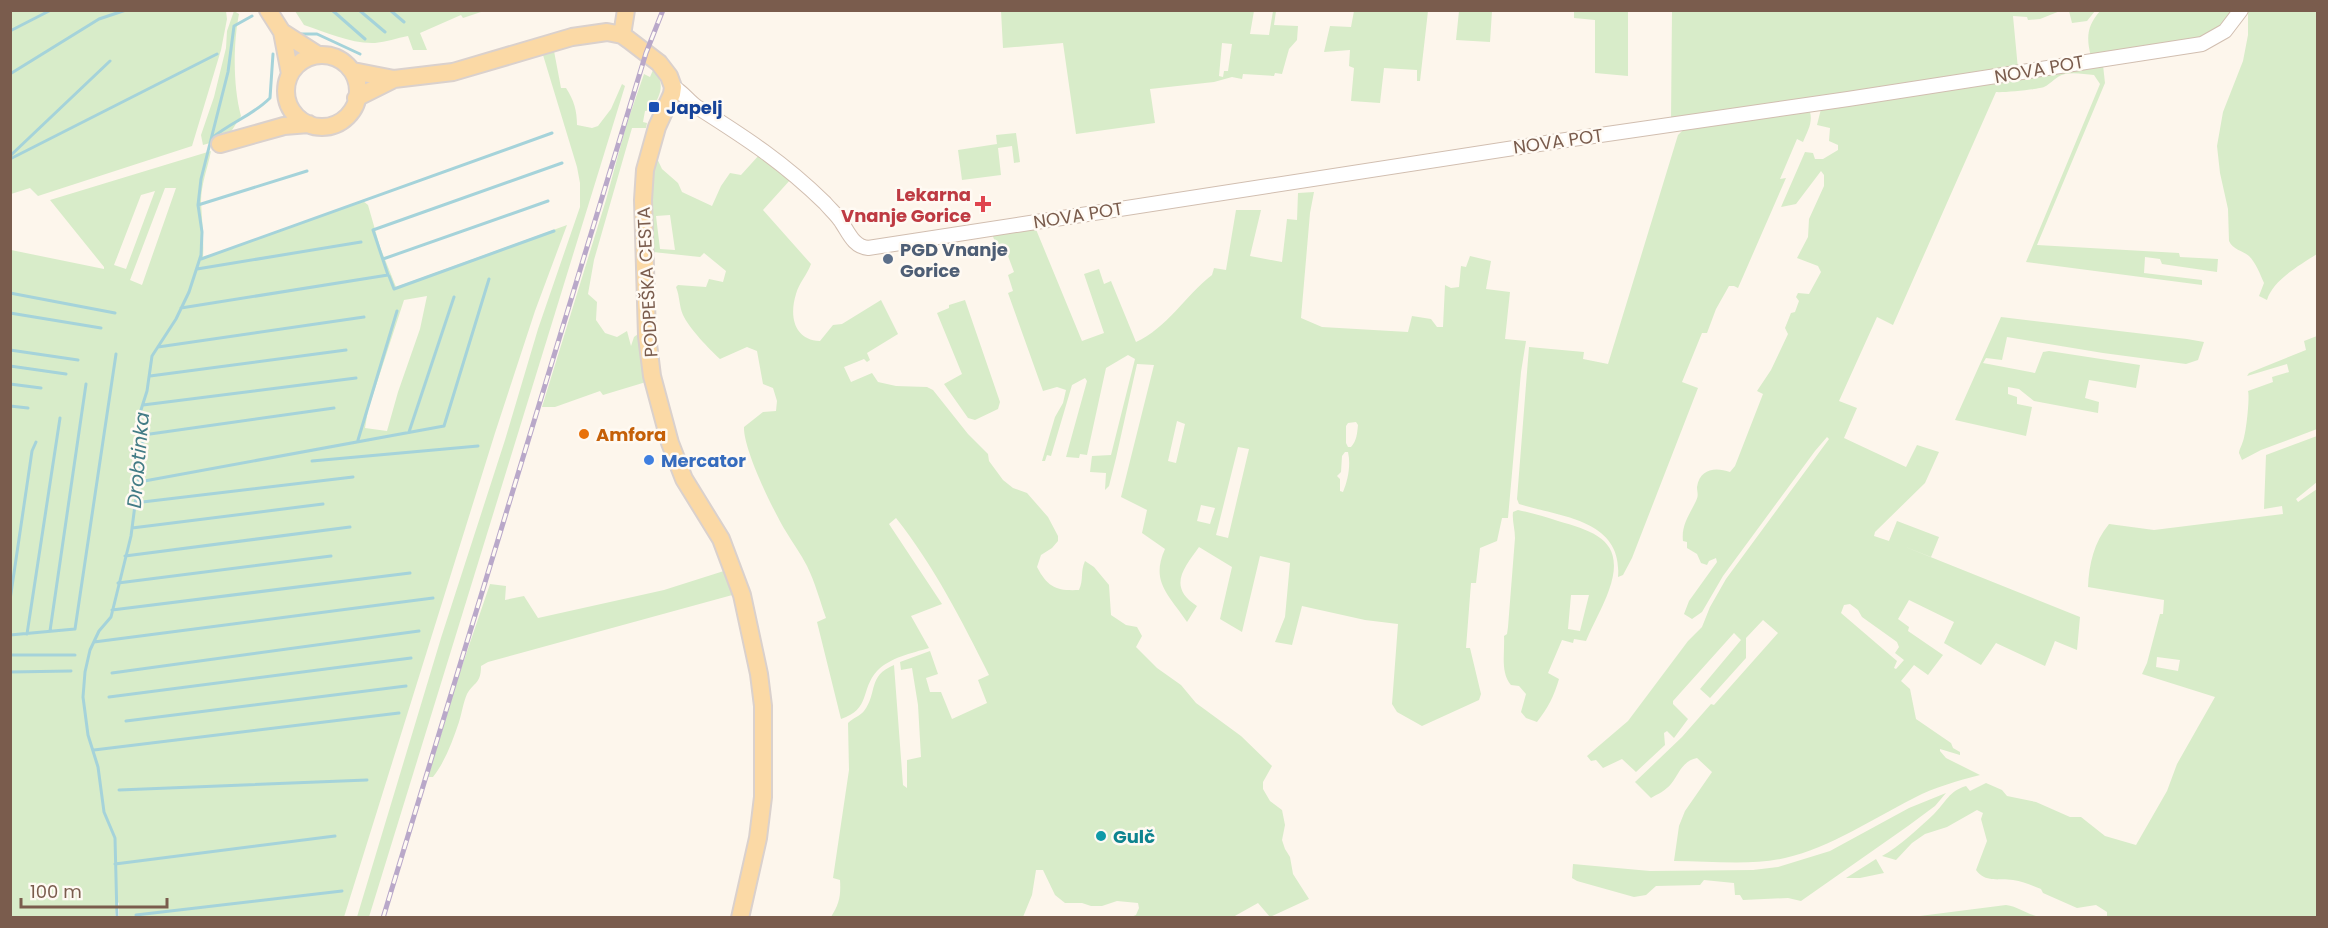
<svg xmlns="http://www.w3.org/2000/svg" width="2328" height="928" viewBox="0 0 2328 928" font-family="Poppins,sans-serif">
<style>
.green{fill:#d8ecc9;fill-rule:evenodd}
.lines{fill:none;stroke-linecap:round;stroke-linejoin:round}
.stream{stroke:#a5d3da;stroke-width:3}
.minor-casing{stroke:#d1beb0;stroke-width:16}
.major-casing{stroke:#dad1cd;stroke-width:20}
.minor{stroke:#fff;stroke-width:14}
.major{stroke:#fbd9a5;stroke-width:16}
.rail-casing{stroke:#b9a8c9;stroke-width:5}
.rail{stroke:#fffaf3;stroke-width:3;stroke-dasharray:9;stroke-linecap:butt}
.transit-dot{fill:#1a4fb4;stroke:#fffaf3;stroke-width:2}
.health-dot{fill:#e0444e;stroke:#fffaf3;stroke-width:2}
.service-dot{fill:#5c6f8a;stroke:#fffaf3;stroke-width:2}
.food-dot{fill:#e8710a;stroke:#fffaf3;stroke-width:2}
.shop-dot{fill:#3f7fe0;stroke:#fffaf3;stroke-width:2}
.culture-dot{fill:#0f9aa8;stroke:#fffaf3;stroke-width:2}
.labels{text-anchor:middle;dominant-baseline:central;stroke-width:5;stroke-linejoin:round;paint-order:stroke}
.street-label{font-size:18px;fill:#7a5c4d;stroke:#fffaf3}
.transit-label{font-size:18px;font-weight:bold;fill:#164399;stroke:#fffaf3;text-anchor:start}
.health-label{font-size:18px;font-weight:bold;fill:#be3a42;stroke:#fffaf3;text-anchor:end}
.service-label{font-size:18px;font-weight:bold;fill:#4e5e75;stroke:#fffaf3;text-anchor:start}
.food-label{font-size:18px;font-weight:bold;fill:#c56008;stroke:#fffaf3;text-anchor:start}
.shop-label{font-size:18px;font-weight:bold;fill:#366cbe;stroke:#fffaf3;text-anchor:start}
.culture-label{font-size:18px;font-weight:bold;fill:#0d838f;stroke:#fffaf3;text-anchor:start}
.water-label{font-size:20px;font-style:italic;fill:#437c86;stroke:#fffaf3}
</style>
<rect width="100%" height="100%" fill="#fdf6ec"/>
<!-- green -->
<path class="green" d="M10,11h216l1,8 -6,31 -29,96 -154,50 -8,-8 -19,6z
M234,11l5,3c-6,30 -6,73 2,102l-14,22 -24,7 -2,-10 13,-38 12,-49 1,-17z
M295,11h189l-21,7 -2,-3 -41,18 7,17h-14l-5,-14c-11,2 -22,6 -33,7 -24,1 -49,-11 -71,-18z
M1001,11h253l-4,23 19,1 4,-24h3l-2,14 24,1 -1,14 -8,9 -7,25 -7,-1 -1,3 -31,-2 -1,5 -10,-2 -18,5 -64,7 5,34 -79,11 -13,-91 -60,5zM1222,43l10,1 -4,27h-4l-1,6 -4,-1z
M1354,11h74l-8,70h-3v-11l-33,-2 -4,35 -29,-2 3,-33 -5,-2 1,-16 -26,2 6,-26 21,1z
M1459,11h33l-2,31 -34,-2z
M1574,11h54v65l-33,-3v-53l-21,-2z
M1672,11h388l-20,8 -12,1 -1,-3 -14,-1 5,53 -347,51z
M2069,11v-1l26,1 -8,10 -15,2z
M2100,11h134l-12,17 -22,11 -109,18c-5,-20 -4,-31 9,-46z
M2248,11h69v243c-17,11 -44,26 -50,46l-8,-4 5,-13c-4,-9 -8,-20 -15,-27 -7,-6 -16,-6 -20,-15l-1,-32 -8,-36 -3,-27 6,-34 20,-51 5,-26z
M554,51l7,37h5c8,12 11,23 11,37l15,3 6,-2 13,-17 11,-25 3,2 -256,831h-12l84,-279 64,-198 33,-111 42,-122v-24l-3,-16 -34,-112z
M2103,65l2,18 -68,162 142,8 1,4 38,2 -1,13 -55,-8 -2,-5 -15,-2 -1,16 58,7v5l-176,-23 74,-178 -6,-9c-9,-1 -21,-3 -29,-1 -9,2 -13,9 -21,13 -4,2 -42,6 -48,5l-103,233 -16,-8 -38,84 18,7 -13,30 62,29 11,-22 22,7 -14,31 -50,49 -1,4 15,5 8,-20 42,16 -8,20 -28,-11 177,71 -3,33 -22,-9 -10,25 -49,-23 -15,22 -37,-22 10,-21 -45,-22 -11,19 11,8 -1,4 35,24 -15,20 -14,-10 -13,16 9,8 6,30 35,24 2,5 7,4v3l-20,-6v2l6,7 34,17c-23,6 -45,12 -66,23 -42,21 -82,49 -129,60 -35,8 -75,3 -111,3l5,-35 6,-15 27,-39 -15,-14c-15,3 -18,16 -26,26 -6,7 -13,10 -20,14l-16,-16 47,-45 29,-33 3,1 64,-72 -15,-13 -17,18v20l-36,40 -10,-9 41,-49 -7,-7 -61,68v3l15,15 -14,19 -7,-7 -3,2 1,12 -29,27 -14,-13 -19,9 -7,-8 -5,1 -4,-5 41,-35 60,-80 14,-14 8,-20 16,-28 103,-140 -2,-2 -12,14 -92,125 -21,36 -10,7 -8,-5 5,-13 28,-39 -1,-4 -7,3 -2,4 -6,-2 -4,-9 -10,-6v-6l-4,-1c-2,-16 7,-27 13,-40 3,-6 1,-9 1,-14 3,-19 19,-20 33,-15l5,-6 28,-72 -6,-3 14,-21 17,-36 -3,-6 6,-15 4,-1 4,-11 -3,-4 2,-4 11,1 12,-22 -3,-6 -21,-8 11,-21 1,-18 15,-33v-11l-3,-4 -25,33 -15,3 24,-55 8,1 2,6h8l15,-9v-5l-9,-4 1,-13 -13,-3 4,-16zM1850,604l8,6 4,7 35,25 2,5 -4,6 9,7 -8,9 -2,-1 3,-7 -56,-48 3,-8z
M653,70l3,1c9,16 4,23 -4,39l-7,1 -2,11 4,1 -1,5h-14l-38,132 -6,34 9,8 -1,18 9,13 12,4 10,-6 4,15 3,-9 4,-3v-10h3l5,58 -43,13 -3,-4 -45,16h-13l64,-207 20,-74 18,-52 6,3z
M1806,110l4,2c3,11 -3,20 -7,30l-6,-3 -17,40 6,-1 -48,110 -4,-2h-5l-13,23 -9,24h-5l-20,49 16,6 -66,170 -9,17 -5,2c5,-58 -58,-60 -99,-73l-2,-5 12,-152 55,5 -1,7 25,5 70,-229 7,-7z
M1016,133l4,29 -6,1 -2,-17 -14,2 3,27 -39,5 -4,-30 39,-6 -1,-9z
M211,151c-3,16 -10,33 -10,51 1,19 3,37 2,56l160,-57 5,4 12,42 16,40 171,-62 -32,86 -40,122 -151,484h-225v-15l-3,4 -1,11h-104v-667l93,19v-2l-54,-67zM165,188h11l-34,97 -12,-5zM155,191l-29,78 -12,-4 27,-70zM427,296l-7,33 -22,63 -11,39 -22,-3 3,-18 36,-110z
M654,152l8,17 16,14 4,9 30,14 9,-20 9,-13 11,2 19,-21 31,25 -28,31 48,54c-4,11 -12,19 -15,30 -7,22 -2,46 24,47l13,-16 9,-1 39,-24 17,34 -31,19 3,7 -3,2 -3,-3 -20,8 7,15 21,-9 6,9 18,4 31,1 6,3 35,44 20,20 1,7 14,19 10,8 14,5 21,24 10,19v5l-6,7 -11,7 -4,12c11,21 20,24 42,23 5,-11 1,-18 6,-29l9,6 15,18 2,30 15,10 11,2 5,9 -6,11 21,21 24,17 15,18 45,33 31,30 -9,16v7l7,12 12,9 3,15 -3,15 3,9 5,8 3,17 16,25 -39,18 -12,-14 -25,14h-102l5,-2 3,-7 -1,-5 -21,-2 -15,5h-11l-9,-3h-17l-10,-8 -12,-25h-7l-4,25 -9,22h-192c8,-13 10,-20 9,-37l-7,-2 16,-108 -1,-47c5,-5 12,-7 16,-12 14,-18 3,-35 30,-46l9,120 4,3v-28l14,-3 -3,-52 -6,-37 -11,2 -1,-8 30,-11 8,23 -12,4 4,14h11l11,27 35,-16 -9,-23 11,-5c-27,-54 -55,-109 -93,-157l-7,6 53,80 -31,12 18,32c-17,5 -40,10 -52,23 -17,19 -6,38 -36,48l-24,-97 9,-4c-6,-17 -11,-36 -19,-52 -6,-12 -15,-24 -22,-36 -12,-20 -42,-81 -41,-103l19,-15 13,-1 1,-10 -4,-13 -10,-4 -6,-33 -10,-4 -27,12c-11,-10 -31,-31 -37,-44 -4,-9 -3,-18 -7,-28l2,-2 28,2 3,-8 14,3 3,-11 -22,-18 -4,4 -47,-5 -3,-5 -4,-47zM670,215l5,35 -15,-1 -4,-33z
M1314,192l-4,21 -9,105 21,9 86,5 4,-16 19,3 6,8h6l2,-42 6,3 8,-1 2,-21 5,1 4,-11 21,5 -5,28 24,3 -5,47 21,2 -5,31 -13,146h-6l-5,23 -17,7 -4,35h-5l-5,65h4l11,46 -2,6 -57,26 -25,-14 -5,-8 6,-80 -33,-4 -63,-14 -10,39 -17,-3 10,-25 5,-54 -30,-7 -18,76 -22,-13 12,-52 -33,-20c-15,21 -32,40 -2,59l-10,16c-18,-27 -37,-40 -22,-73l-23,-16 5,-23 -26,-13 33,-132 -17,-1 -21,94 -7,28 -4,4 1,-17 -16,-1 2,-16 19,-1 24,-96 -7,-4 -22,13 -19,87 -7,-1 -1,4 -13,-1 21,-76 -2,-3 -13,7 -21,71 -4,-1 -2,6h-3l13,-44 8,-14 3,-13 -9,-3 -14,4 -35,-98 5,-2 -5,-16 6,-3 -6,-16 -7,1 -9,-23 43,-7 47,114 22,-8 -20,-59 15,-5 5,15 7,-3 25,61c31,-14 49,-46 76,-67l2,-7 12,2 10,-60h25l-11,46 32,6 5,-43 10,1 1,-27zM1177,421l8,3 -9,39 -8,-2zM1356,422l2,3c-1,9 -1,15 -7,22h-3l-2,-4v-17l2,-3zM1238,447l11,2 -21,89 -12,-3zM1345,452h3c3,13 0,28 -5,40l-3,-1v-12l-3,-3 4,-4 1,-16zM1201,505l14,3 -5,16 -13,-3z
M965,300l35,102 -2,7 -23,11 -7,-2 -24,-34 18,-10 -25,-61 12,-5v-3z
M2001,317l186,22 17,3 -6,18 -12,4 -83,-11 -96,-16 -5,23 -16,-2 -3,5 52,10 8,-21 6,-1 91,14 -4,23 -47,-8 -4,18 14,4 -1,11 -64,-12 -15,-12 -11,-2v7l9,3v7l15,3 -6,29 -71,-16z
M2317,336v93l-56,21 -19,10 -3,-7c0,-3 2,-6 3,-9 4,-7 8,-47 6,-53l25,-9 -1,-5 17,-5 -2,-8 -40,12 2,-3 57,-23 -2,-9z
M2317,436v46l-21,17 2,3 19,-13v428l-210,1v-6l-11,-7 -19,3 -34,-15 -2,-4c-9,-3 -18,-8 -28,-9 -14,-2 -28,3 -37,-10l11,-29 -6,-22 2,-6 -6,-3 -30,17 -22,7 -13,9 -16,17 -14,-4c18,-10 37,-28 52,-42 12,-12 15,-23 32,-28l4,5 16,-8 16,7 5,6 29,6 34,15h11l24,19 31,9 31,-54 10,-27 38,-67 -73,-23 5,-11 13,-49h3l1,-14 -76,-13c1,-23 6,-45 21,-63l45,6 129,-16 -1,-8 -18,3 2,-54zM2157,657l23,3 -2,11 -22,-4z
M1518,510c14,3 27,7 40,11 39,11 68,21 51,69 -6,17 -16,34 -23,51l-12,-2 -1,4 -11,-3 -14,33 11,6c-5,17 -11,29 -22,43l-11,-4 -5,-6 5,-18 -7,-8 -8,-1c-11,-13 -6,-33 -7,-49l3,-2 1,-7 7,-89c0,-9 -3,-17 -2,-26zM1571,595h18l-9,36 -12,-2z
M727,570l9,24 -248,68 -7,4c0,18 -7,16 -14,28 -4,9 -5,19 -8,28 -6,18 -14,40 -26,55h-5l32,-105 30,-88 16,2 -1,14 19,-4 14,22 126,-28z
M1946,793l-11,13 -27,20 -107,75 -13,-3 -45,2 -3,-5h-5l-1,-12 -30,-3 -4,5 -44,1 -10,9 -12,2 -57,-16 -5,-3 1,-14 77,7 103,-1 25,-3 52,-16 79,-43z
M1876,859l8,14 -24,5h-14z
M2006,905c14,2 23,11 36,12h-130z"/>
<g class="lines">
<!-- stream -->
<path class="stream" d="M332,10l33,29
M359,10l26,22
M390,10l14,12
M10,31l41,-21
M301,34h16l43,20
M10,74l89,-55 27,-9
M212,138c19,-16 40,-22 58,-40l3,-44
M10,156l100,-95
M10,159l207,-105
M198,205l109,-34
M201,259l351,-126
M383,259l165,-58
M197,269l164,-27
M389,276l5,13 160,-58
M10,293l105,20
M181,308l207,-33 -15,-45 189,-67
M10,313l91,15
M158,347l206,-30
M10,350l68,10
M10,366l56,8
M150,376l196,-26
M10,384l31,4
M143,405l213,-27
M10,406l18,2
M409,432l45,-135
M143,435l191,-27
M358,440l39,-129
M312,461l166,-15
M139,482l305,-56 45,-147
M134,503l219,-26
M132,528l191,-24
M125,556l225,-29
M118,583l213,-27
M10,600l22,-149 4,-9
M112,610l298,-37
M50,631l36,-247
M27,634l33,-216
M10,635l65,-6 41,-275
M94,642l339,-44
M10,655h65
M10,672l61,-1
M112,673l307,-42
M109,697l302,-39
M126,721l280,-35
M94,750l305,-37
M119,790l248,-10
M115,864l220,-28
M136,915l206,-24
M117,918l-2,-80 -11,-26 -6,-45 -10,-32 -5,-38 2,-25 5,-22 9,-19 12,-14 20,-81 12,-93 -3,-30 7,-22 5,-35 24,-37 13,-27 12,-37 1,-23 -4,-27 3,-26 27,-107 6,-46 18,-10"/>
<defs>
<path id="minor" d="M673,87c10,5 15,14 24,20 49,31 86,55 128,96 5,6 11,11 15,17 8,11 13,27 28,28l691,-107 289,-42 354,-55 23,-13 16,-21"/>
<path id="major" d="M268,10l14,22 36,23
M282,32l8,42
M622,35l4,-25
M286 91a36 36 0 1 1 72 0a36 36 0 1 1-72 0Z
M353,71l41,8 59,-7 119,-35 35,-5 15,3 7,5 30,23 10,13 4,11 -1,7 -15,33 -12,43 -2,30 4,136 5,40 18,67 14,36 37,60 21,56 17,79 4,32v91l-5,41 -18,80
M356,98l38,-19
M220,144l64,-18 25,-2"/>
</defs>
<!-- minor casing -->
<use href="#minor" class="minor-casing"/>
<!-- major casing -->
<use href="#major" class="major-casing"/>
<!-- minor -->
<use href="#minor" class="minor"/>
<!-- major -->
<use href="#major" class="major"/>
<defs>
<path id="rail" d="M383,918l263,-865 17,-43"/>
</defs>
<!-- rail casing -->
<use href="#rail" class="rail-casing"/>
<!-- rail -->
<use href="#rail" class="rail"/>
</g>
<!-- markers -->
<rect class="transit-dot" x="648" y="101" width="12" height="12" rx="3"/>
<path class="health-dot" d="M980 195h6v6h6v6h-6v6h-6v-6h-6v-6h6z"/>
<circle class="service-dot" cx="888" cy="259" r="6"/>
<circle class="food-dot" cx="584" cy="434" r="6"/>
<circle class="shop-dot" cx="649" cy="460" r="6"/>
<circle class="culture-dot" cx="1101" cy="836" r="6"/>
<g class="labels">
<!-- street labels -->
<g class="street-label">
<text transform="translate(2039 69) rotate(-10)">NOVA POT</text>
<text transform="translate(1558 141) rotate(-8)">NOVA POT</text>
<text transform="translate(1078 215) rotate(-9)">NOVA POT</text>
<text transform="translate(647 282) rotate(-93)">PODPEŠKA CESTA</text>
</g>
<!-- transit labels -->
<g class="transit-label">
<text x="666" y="107">Japelj</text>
</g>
<!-- health labels -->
<g class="health-label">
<text x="971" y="194">Lekarna<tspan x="971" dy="21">Vnanje Gorice</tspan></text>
</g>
<!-- service labels -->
<g class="service-label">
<text x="900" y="249">PGD Vnanje<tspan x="900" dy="21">Gorice</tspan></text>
</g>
<!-- food labels -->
<g class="food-label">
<text x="596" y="434">Amfora</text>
</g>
<!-- shop labels -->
<g class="shop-label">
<text x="661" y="460">Mercator</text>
</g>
<!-- culture labels -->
<g class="culture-label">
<text x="1113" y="836">Gulč</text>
</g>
<!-- water labels -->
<g class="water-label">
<text transform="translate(138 460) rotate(-85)">Drobtinka</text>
</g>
</g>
<!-- border -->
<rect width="2328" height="928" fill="none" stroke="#7a5c4d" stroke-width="24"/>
<!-- scale -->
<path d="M21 898v9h146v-9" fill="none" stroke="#7a5c4d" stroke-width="3"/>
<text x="30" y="898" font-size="18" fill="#7a5c4d" stroke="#fffaf3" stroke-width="4.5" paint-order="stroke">100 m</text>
</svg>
